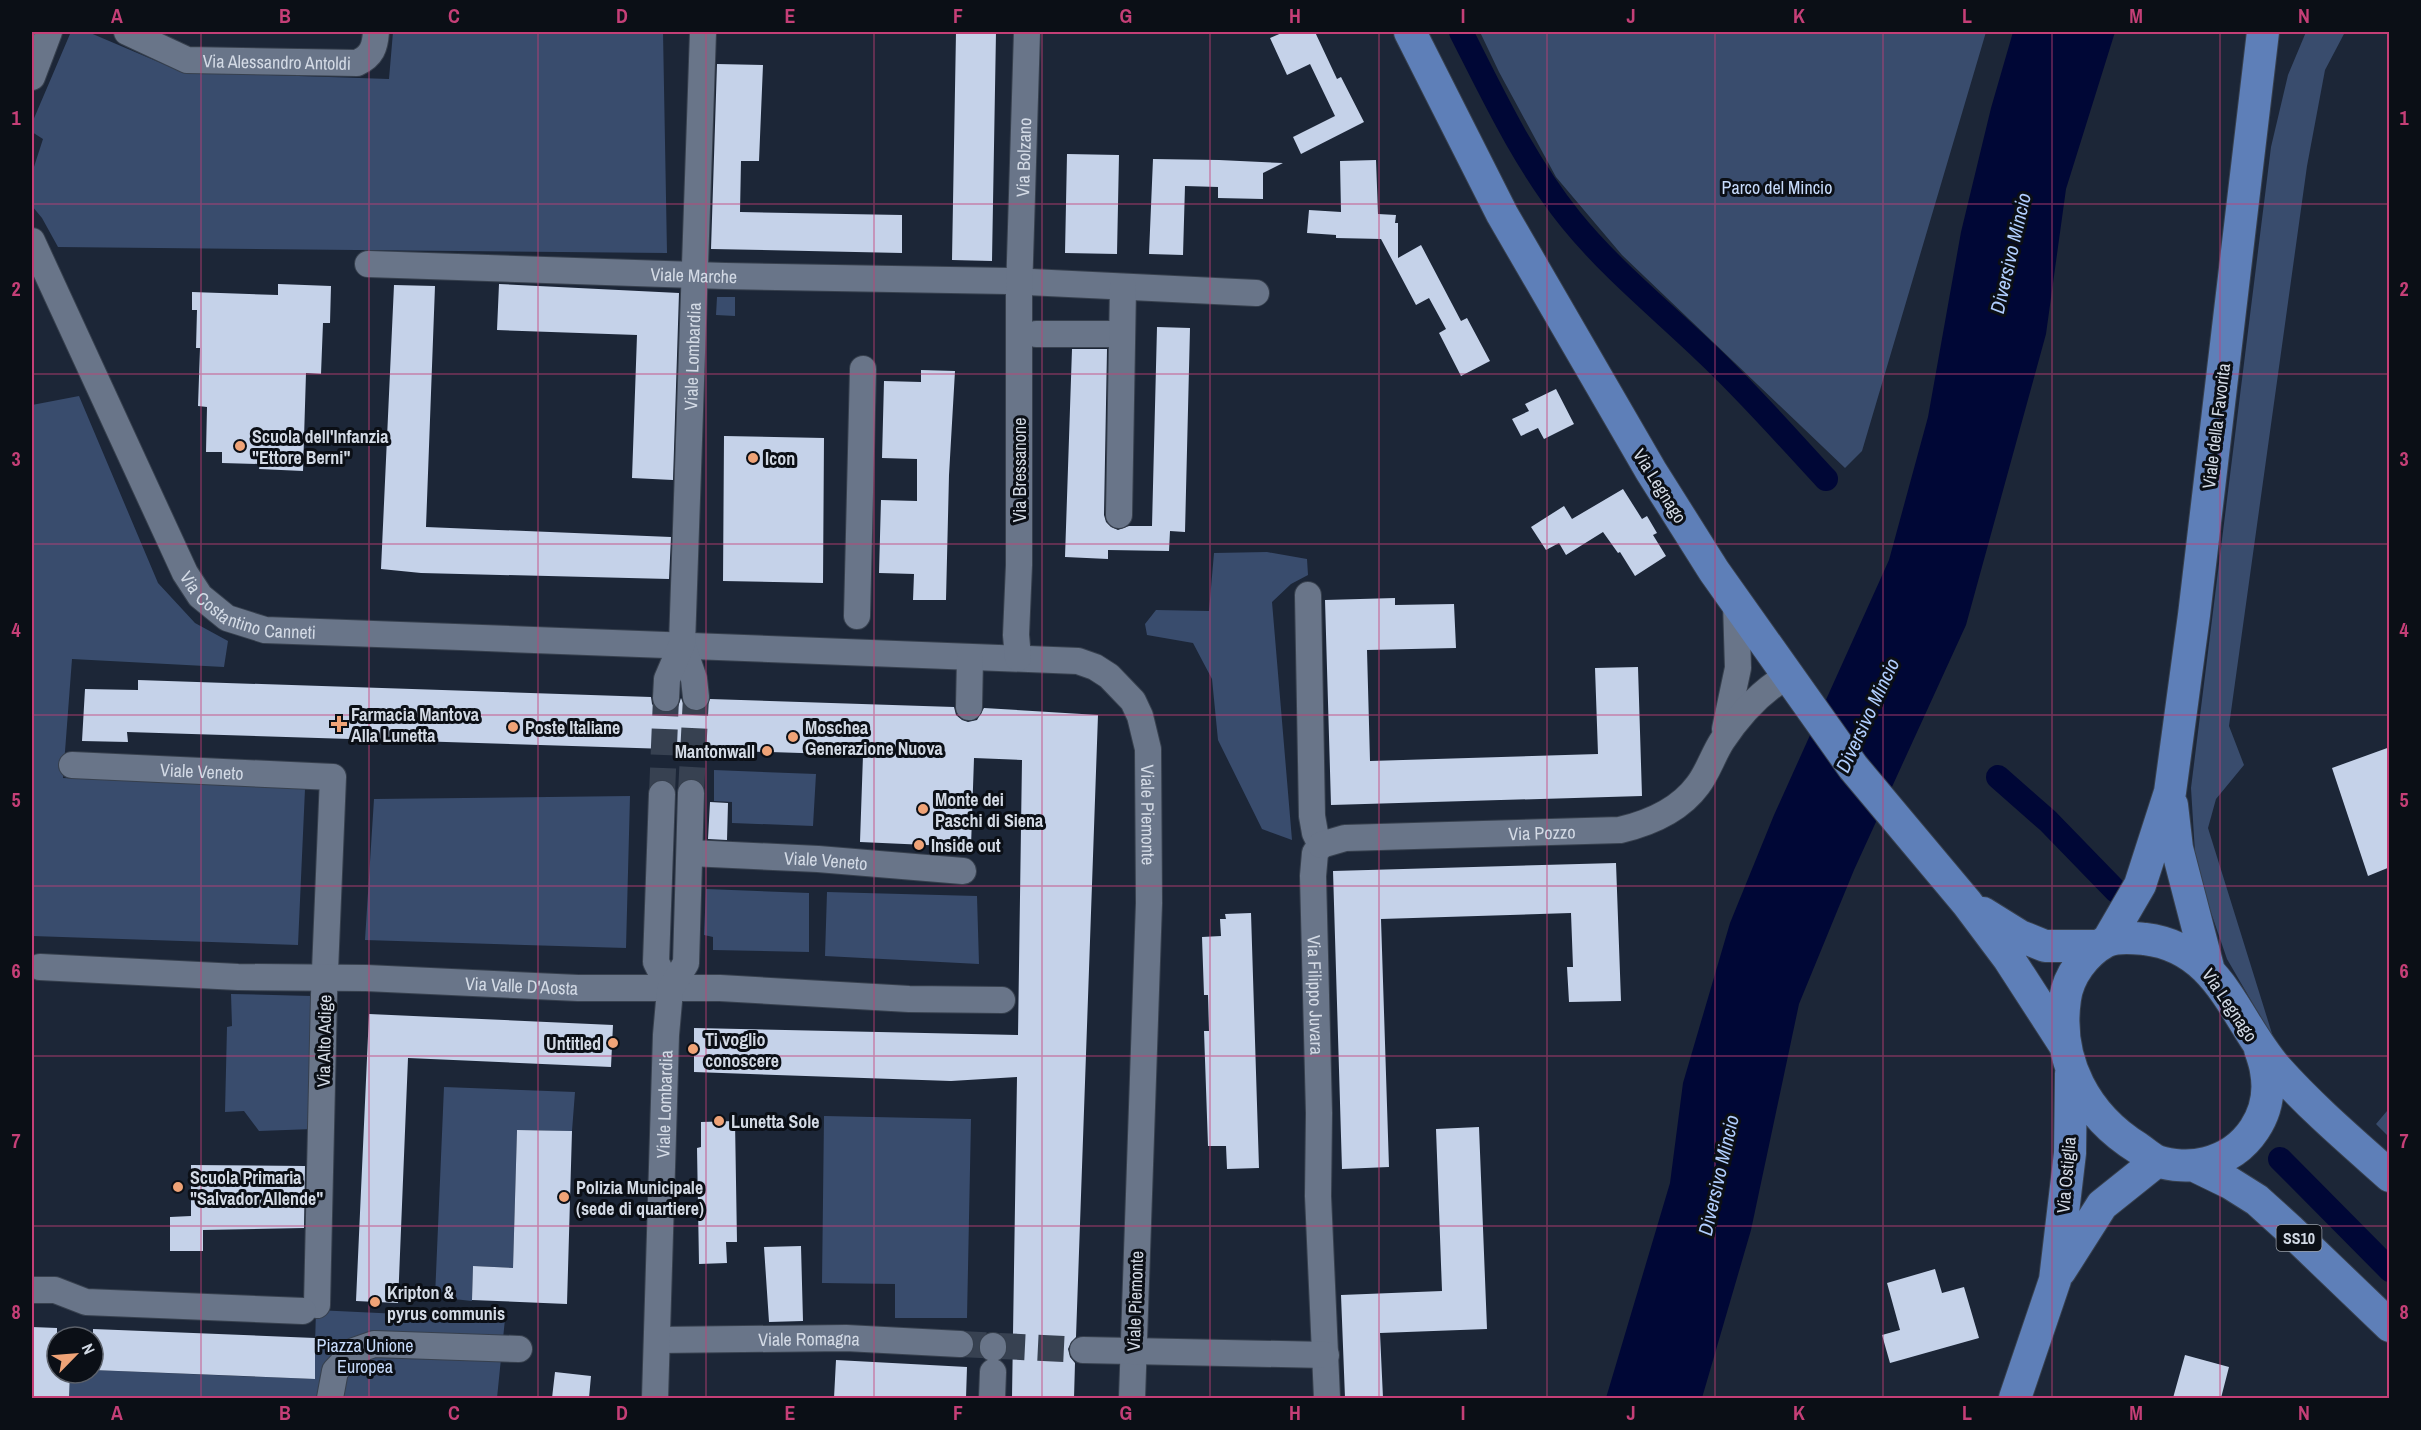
<svg xmlns="http://www.w3.org/2000/svg" width="2421" height="1430" viewBox="0 0 2421 1430" font-family="'Archivo Narrow',sans-serif">
<style>
.green{fill:#394c6d}
.water{fill:#000736}
.lines{fill:none;stroke-linecap:round;stroke-linejoin:round}
.canal{stroke:#000736;stroke-width:24}
.building{fill:#c5d2e9}
.minor-tunnel{stroke:#374151;stroke-width:26;stroke-dasharray:26 13;stroke-linecap:butt}
.minor-casing{stroke:#37404e;stroke-width:28}
.major-casing{stroke:#37404e;stroke-width:34}
.minor{stroke:#697589;stroke-width:26}
.major{stroke:#5e7fb8;stroke-width:32}
.grid{fill:none;stroke:#c53f77;stroke-width:1.5;stroke-opacity:0.55}
.poi-dot{fill:#efa377;stroke:#0b0f16;stroke-width:2}
.labels{text-anchor:middle;dominant-baseline:central;stroke-width:6;stroke-linejoin:round;paint-order:stroke}
.shield{fill:#0b0f16;stroke:#979da7;stroke-width:1.5}
.shield-label{font-size:16px;font-weight:bold;fill:#d3dae5}
.street-label{font-size:18px;fill:#d3dae5;stroke:#0b0f16}
.park-label{font-size:18px;fill:#c8dcfc;stroke:#0b0f16}
.poi-label{font-size:18px;font-weight:bold;fill:#d3dae5;stroke:#0b0f16;text-anchor:start}
.water-label{font-size:20px;font-style:italic;fill:#b1cefe;stroke:#0b0f16}
.neatline{fill:none;stroke:#c53f77;stroke-width:2}
.grid-label{font-size:20px;text-anchor:middle;font-weight:bold;fill:#c53f77}
</style>
<rect width="100%" height="100%" fill="#1c2637"/>
<!-- green -->
<path class="green" d="M88,32l94,40 207,7 4,-47h270l4,221 -609,-6 -16,-29 -10,-12v-33l11,-34 -11,-7v-9l38,-89z
M1480,32h506l-124,419 -17,17 -223,-213 -66,-78 -57,-105z
M2306,32h39l-20,38 -18,96 -78,560 15,39 -28,34 -8,29 66,212 -47,-81 -31,-90 -5,-81 80,-641 17,-72z
M717,297h18v19l-19,-1z
M79,396l79,187 37,40 33,18 -4,26 -152,-8 -9,119 242,11 -7,156 -266,-9v-531z
M1267,552l40,7 1,16 -17,9 -19,18 20,238 -30,-11 -44,-89 -6,-61 -19,-36 -46,-8 -2,-11 11,-14 53,1 5,-58z
M714,770l102,4 -3,52 -81,-3v-21l-18,-1z
M630,796l-4,152 -261,-8 9,-141z
M706,889l103,4v59l-96,-2v-13l-9,-2z
M827,892l150,4 2,68 -154,-8z
M231,994l81,2 1,133 -54,2 -15,-20 -19,1 2,-85 5,-1z
M444,1087l131,5 -3,39 -55,-1 -4,138 -40,-2 -1,35 -37,-4z
M2387,1111l2,2v24l-13,-13z
M824,1116l147,3 -4,199h-72v-34l-73,-1z
M316,1310l189,9 -8,79h-428l1,-25h23v-3l221,9z"/>
<!-- water -->
<path class="water" d="M2013,32h102l-49,157 -20,145 -80,291 -112,245 -55,134 -48,226 -49,168h-96l64,-215 13,-100 47,-160 44,-108 115,-255 39,-143 33,-185 30,-124z"/>
<g class="lines">
<!-- canal -->
<path class="canal" d="M1461,32c33,65 64,131 110,188 39,48 88,88 133,131 43,40 82,85 122,128
M1998,777l50,44 68,70
M2280,1159l110,111"/>
</g>
<!-- building -->
<path class="building" d="M956,32h40l-4,229 -40,-1z
M1284,32h31l22,47 4,-2 23,45 -63,32 -8,-17 42,-21 -25,-52 -23,11 -17,-37z
M717,64l46,1 -4,96h-18l-1,51 162,3v38l-191,-4z
M1067,154l52,1 -2,99 -52,-1z
M1153,159l66,1 64,3 -20,10v26l-45,-1v-11l-33,-1 -2,69 -34,-1z
M1376,160l2,54 18,1 -1,8h3v35l23,-13 40,76 6,-3 23,43 -29,15 -22,-43 7,-4 -17,-31 -13,7 -35,-66 -45,-1v-3l-29,-2 2,-23 32,2 -1,-51z
M278,284l53,2 -1,37h-7l-2,51 -15,-1 -3,98 -44,-2 1,-5 -38,-1v-11h-16l1,-45 -9,-1 2,-58h-4l1,-38h-5v-18l86,3z
M499,284l180,9 -6,187 -41,-2 5,-143 -140,-5z
M394,285l41,1 -9,241 245,10 -2,42 -248,-6 -40,-4z
M1157,327l33,1 -5,204 -15,-1 -1,20 -61,-1v9l-43,-2 7,-208h35l-3,166 2,7 5,5 7,3 11,-4h23z
M921,370l34,1 -6,104 -3,125h-33l1,-26 -35,-1 2,-73 36,1v-42l-35,-1 2,-77 37,1z
M1556,389l18,35 -30,15 -6,-11 -17,8 -9,-17 17,-8 -4,-7z
M724,436l100,2 -1,145 -100,-2z
M1623,489l19,30 5,-3 10,17 -4,2 13,21 -31,20 -15,-24 -2,1 -15,-21 -37,23 -7,-12 -13,7 -15,-23 33,-21 8,13z
M1395,598v7l59,-1 2,44 -89,2 3,111 228,-7 -3,-86 43,-1 4,129 -311,9 -6,-205z
M138,680l513,17 1,7 5,6 9,3 6,-1 6,-5 3,-9 3,8 7,5 6,1 8,-3 5,-10 244,8 2,8 6,5 6,2 9,-2 7,-12 114,7 -22,622 -5,5 -3,7 2,8 5,6 -1,35h-62l5,-321 -66,4 -257,-9v-44l324,7 4,-275 -48,-2 -3,89 -111,-5 3,-87 -736,-23 1,10 -46,-1 3,-52 53,1z
M2390,747v120l-22,9 -36,-108z
M710,802l18,1 -1,37 -19,-1z
M1616,863l5,138 -52,1 -2,-35h6l-2,-54 -190,6 8,248 -47,2 -9,-298z
M1251,913l8,255 -32,1 -1,-23h-18l-4,-115h5l-1,-36h-4l-2,-58 19,-1 -1,-17h6l-1,-5z
M369,1014l244,11 -2,42 -203,-9 -10,245 -42,-2z
M735,1121l2,121h-11l1,21 -28,1 -2,-116 4,-1v-25z
M1479,1127l8,202 -107,4 3,65h-38l-4,-103 101,-4 -6,-162z
M517,1130l55,1 -5,173 -95,-4 1,-34 40,2z
M191,1165l114,1 -1,62 -101,2v21h-33v-34l21,-1z
M801,1246l2,75 -34,1 -5,-75z
M1935,1269l7,24 22,-6 15,51 -89,25 -8,-28 18,-5 -13,-47z
M32,1327l25,1v45h13l-1,25h-37z
M93,1329l222,9v41l-222,-9z
M2185,1355l44,12 -8,31h-48z
M836,1360l131,7 -1,31h-132z
M555,1372l36,4 -2,22h-37z"/>
<g class="lines">
<!-- minor-tunnel -->
<path class="minor-tunnel" d="M691,793l5,-96
M662,794l4,-96
M960,1344l123,6"/>
<defs>
<g id="minor">
<path id="s1" d="M127,32l60,28 170,3c15,-7 18,-16 19,-31"/>
<path d="M32,77l17,-45"/>
<path id="s2" d="M32,241l153,332 15,23 27,22 38,12c271,10 542,19 813,31l17,6 14,9 24,25 7,15 8,33 1,154 -17,495"/>
<path id="s3" d="M368,264l357,12 283,5 248,12"/>
<path d="M1036,334h86"/>
<path d="M1119,515l4,-228"/>
<path d="M1308,595l4,221 3,17 6,12"/>
<path d="M857,616l6,-247"/>
<path d="M682,644l12,35 2,18"/>
<path id="s4" d="M1018,658l-2,-23 3,-70v-273l8,-260"/>
<path id="s5" d="M666,698l1,-19 15,-35 21,-612"/>
<path d="M969,707l1,-49"/>
<path d="M1725,729l13,-61 -2,-66"/>
<path id="s6" d="M72,765l261,12 -9,218 -7,310"/>
<path d="M662,794l-6,168 14,28"/>
<path id="s7" d="M1321,845l-6,8 -2,23 6,237 -1,83 9,202"/>
<path id="s8" d="M1321,845l24,-7 275,-8c30,-7 59,-19 78,-45 10,-13 15,-30 24,-44 18,-27 38,-49 65,-65"/>
<path id="s9" d="M690,853l128,6 145,12"/>
<path id="s10" d="M40,967l198,10 128,1 212,10h142l189,11 93,1"/>
<path d="M32,1290h23l31,12 217,9"/>
<path id="s11" d="M657,1340l189,-2 114,6"/>
<path d="M993,1348v-2"/>
<path d="M1083,1350l243,5"/>
<path d="M330,1398l5,-27 19,-20 20,-7 145,5"/>
<path id="s12" d="M655,1398l11,-363 4,-45 16,-27 5,-170"/>
<path d="M992,1398l1,-26"/>
</g>
<path id="major" d="M1410,32l92,182 149,257 63,100 139,196 114,136 42,56 55,85
M2172,805l5,43 32,123
M1983,913l37,23 25,10h53
M2108,940l32,-55 30,-93 24,-177 69,-583
M2260,1049c2,7 5,14 6,22 8,43 -19,82 -60,92 -15,4 -35,3 -49,-2 -7,-3 -13,-9 -19,-13 -52,-32 -82,-87 -73,-149 3,-23 20,-46 40,-57 11,-6 28,-4 40,-3 76,9 90,83 133,131 34,38 74,72 112,106
M2195,1166l35,17 27,17 32,29 101,97
M2060,1271l42,-66 55,-44
M2015,1398l40,-118 15,-127 1,-79"/>
</defs>
<!-- minor casing -->
<use href="#minor" class="minor-casing"/>
<!-- major casing -->
<use href="#major" class="major-casing"/>
<!-- minor -->
<use href="#minor" class="minor"/>
<!-- major -->
<use href="#major" class="major"/>
</g>
<!-- grid -->
<path class="grid" d="M201,32v1366M369,32v1366M538,32v1366M706,32v1366M874,32v1366M1042,32v1366M1210,32v1366M1379,32v1366M1547,32v1366M1715,32v1366M1883,32v1366M2052,32v1366M2220,32v1366M32,204h2358M32,374h2358M32,544h2358M32,715h2358M32,886h2358M32,1056h2358M32,1226h2358"/>
<!-- markers -->
<g class="poi-dot">
<circle cx="240" cy="446" r="6"/>
<circle cx="753" cy="458" r="6"/>
<path d="M336 715h6v6h6v6h-6v6h-6v-6h-6v-6h6z"/>
<circle cx="513" cy="727" r="6"/>
<circle cx="793" cy="737" r="6"/>
<circle cx="767" cy="751" r="6"/>
<circle cx="923" cy="809" r="6"/>
<circle cx="919" cy="845" r="6"/>
<circle cx="613" cy="1043" r="6"/>
<circle cx="693" cy="1049" r="6"/>
<circle cx="719" cy="1121" r="6"/>
<circle cx="178" cy="1187" r="6"/>
<circle cx="564" cy="1197" r="6"/>
<circle cx="375" cy="1302" r="6"/>
</g>
<g class="labels">
<!-- shield labels -->
<rect class="shield" x="2276.5" y="1225" width="45" height="26" rx="4.5"/>
<g class="shield-label">
<text x="2299" y="1238">SS10</text>
</g>
<!-- street labels -->
<g class="street-label">
<text stroke="none"><textPath href="#s1" startOffset="156">Via Alessandro Antoldi</textPath></text>
<text stroke="none"><textPath href="#s4" startOffset="501">Via Bolzano</textPath></text>
<text stroke="none"><textPath href="#s3" startOffset="326">Viale Marche</textPath></text>
<text stroke="none"><textPath href="#s5" startOffset="345">Viale Lombardia</textPath></text>
<text transform="translate(2216 426) rotate(-83)">Viale della Favorita</text>
<text transform="translate(1019 470) rotate(-90)">Via Bressanone</text>
<text transform="translate(1660 486) rotate(58)">Via Legnago</text>
<text stroke="none"><textPath href="#s2" startOffset="442">Via Costantino Canneti</textPath></text>
<text stroke="none"><textPath href="#s6" startOffset="130">Viale Veneto</textPath></text>
<text stroke="none"><textPath href="#s2" startOffset="1467">Viale Piemonte</textPath></text>
<text stroke="none"><textPath href="#s8" startOffset="222">Via Pozzo</textPath></text>
<text stroke="none"><textPath href="#s9" startOffset="136">Viale Veneto</textPath></text>
<text stroke="none"><textPath href="#s10" startOffset="482">Via Valle D'Aosta</textPath></text>
<text stroke="none"><textPath href="#s7" startOffset="152">Via Filippo Juvara</textPath></text>
<text transform="translate(2230 1005) rotate(56)">Via Legnago</text>
<text transform="translate(324 1041) rotate(-89)">Via Alto Adige</text>
<text stroke="none"><textPath href="#s12" startOffset="294">Viale Lombardia</textPath></text>
<text transform="translate(2066 1175) rotate(-85)">Via Ostiglia</text>
<text transform="translate(1135 1301) rotate(-88)">Viale Piemonte</text>
<text stroke="none"><textPath href="#s11" startOffset="152">Viale Romagna</textPath></text>
</g>
<!-- park labels -->
<g class="park-label">
<text x="1777" y="187">Parco del Mincio</text>
<text x="365" y="1345">Piazza Unione<tspan x="365" dy="21">Europea</tspan></text>
</g>
<!-- poi labels -->
<g class="poi-label">
<text x="252" y="436">Scuola dell'Infanzia<tspan x="252" dy="21">"Ettore Berni"</tspan></text>
<text x="765" y="458">Icon</text>
<text x="351" y="714">Farmacia Mantova<tspan x="351" dy="21">Alla Lunetta</tspan></text>
<text x="525" y="727">Poste Italiane</text>
<text x="805" y="727">Moschea<tspan x="805" dy="21">Generazione Nuova</tspan></text>
<text x="755" y="751" text-anchor="end">Mantonwall</text>
<text x="935" y="799">Monte dei<tspan x="935" dy="21">Paschi di Siena</tspan></text>
<text x="931" y="845">Inside out</text>
<text x="705" y="1039">Ti voglio<tspan x="705" dy="21">conoscere</tspan></text>
<text x="601" y="1043" text-anchor="end">Untitled</text>
<text x="731" y="1121">Lunetta Sole</text>
<text x="190" y="1177">Scuola Primaria<tspan x="190" dy="21">"Salvador Allende"</tspan></text>
<text x="576" y="1187">Polizia Municipale<tspan x="576" dy="21">(sede di quartiere)</tspan></text>
<text x="387" y="1292">Kripton &amp;<tspan x="387" dy="21">pyrus communis</tspan></text>
</g>
<!-- water labels -->
<g class="water-label">
<text transform="translate(2010 253) rotate(-77)">Diversivo Mincio</text>
<text transform="translate(1867 715) rotate(-65)">Diversivo Mincio</text>
<text transform="translate(1718 1175) rotate(-77)">Diversivo Mincio</text>
</g>
</g>
<!-- border -->
<rect width="2421" height="1430" fill="none" stroke="#0b0f16" stroke-width="66"/>
<!-- north arrow -->
<g transform="translate(75 1355) rotate(65)"><circle r="28" fill="#0b0f16" stroke="#5b6069" stroke-width="1.5"/>
<path d="M0-4.5L10 22L0 15L-10 22Z" fill="#efa377"/>
<text y="-9" font-size="16" font-weight="bold" text-anchor="middle" fill="#d3dae5">N</text>
</g>
<rect x="33" y="33" width="2355" height="1364" class="neatline"/>
<g class="grid-label">
<text x="117" y="23">A</text>
<text x="285" y="23">B</text>
<text x="454" y="23">C</text>
<text x="622" y="23">D</text>
<text x="790" y="23">E</text>
<text x="958" y="23">F</text>
<text x="1126" y="23">G</text>
<text x="1295" y="23">H</text>
<text x="1463" y="23">I</text>
<text x="1631" y="23">J</text>
<text x="1799" y="23">K</text>
<text x="1967" y="23">L</text>
<text x="2136" y="23">M</text>
<text x="2304" y="23">N</text>
<text x="16" y="125">1</text>
<text x="2404" y="125">1</text>
<text x="16" y="296">2</text>
<text x="2404" y="296">2</text>
<text x="16" y="466">3</text>
<text x="2404" y="466">3</text>
<text x="16" y="637">4</text>
<text x="2404" y="637">4</text>
<text x="16" y="807">5</text>
<text x="2404" y="807">5</text>
<text x="16" y="978">6</text>
<text x="2404" y="978">6</text>
<text x="16" y="1148">7</text>
<text x="2404" y="1148">7</text>
<text x="16" y="1319">8</text>
<text x="2404" y="1319">8</text>
<text x="117" y="1420">A</text>
<text x="285" y="1420">B</text>
<text x="454" y="1420">C</text>
<text x="622" y="1420">D</text>
<text x="790" y="1420">E</text>
<text x="958" y="1420">F</text>
<text x="1126" y="1420">G</text>
<text x="1295" y="1420">H</text>
<text x="1463" y="1420">I</text>
<text x="1631" y="1420">J</text>
<text x="1799" y="1420">K</text>
<text x="1967" y="1420">L</text>
<text x="2136" y="1420">M</text>
<text x="2304" y="1420">N</text>
</g>
</svg>
